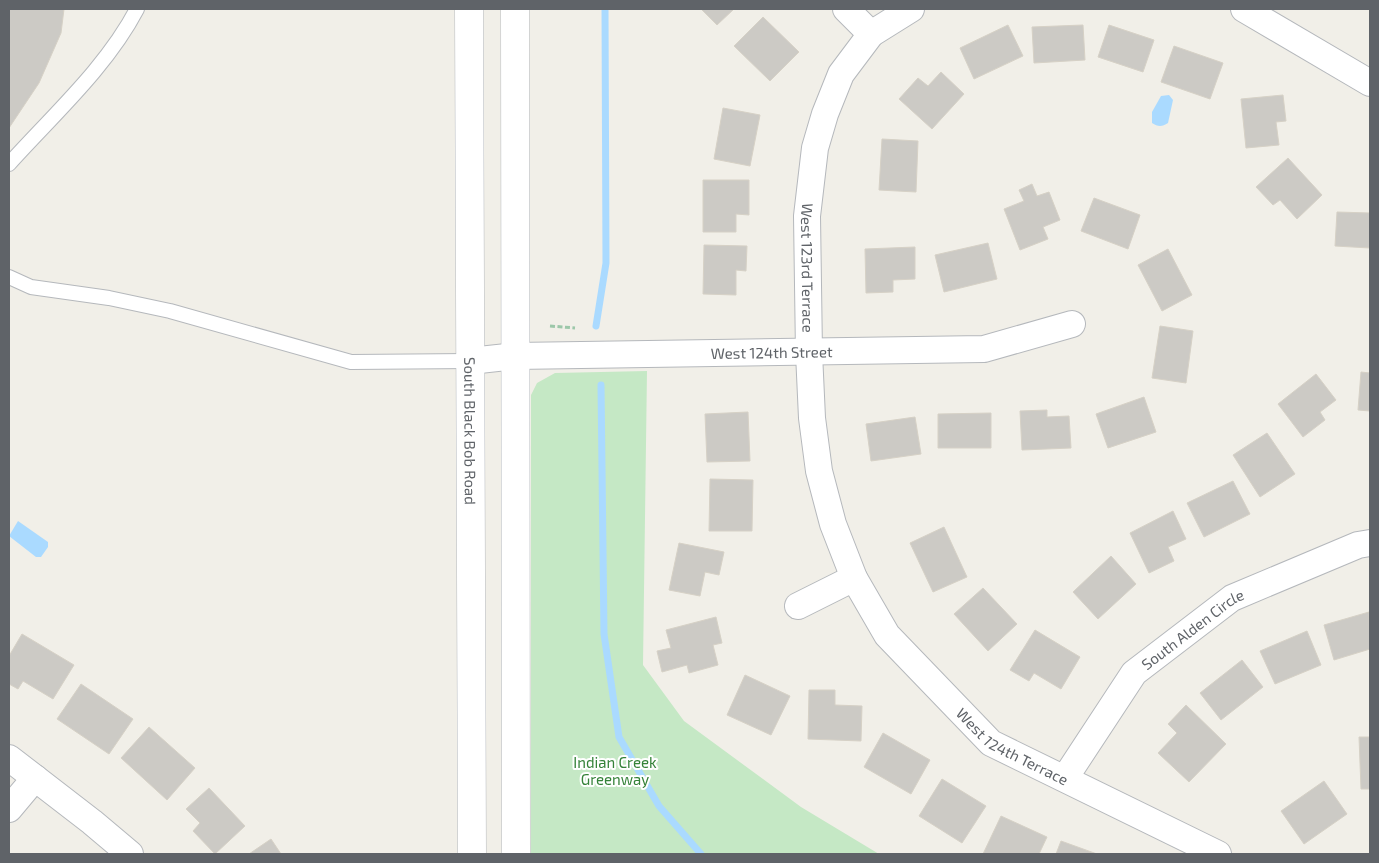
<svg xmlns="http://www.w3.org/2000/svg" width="1379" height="863" viewBox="0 0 1379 863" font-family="'Exo 2',sans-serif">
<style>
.green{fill:#c5e8c5}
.water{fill:#aadaff}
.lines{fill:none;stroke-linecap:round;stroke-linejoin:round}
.stream{stroke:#aadaff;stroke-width:7}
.building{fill:#cccac5;stroke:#d6d1c6}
.service-casing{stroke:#b5b8bc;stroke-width:16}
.minor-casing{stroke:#b5b8bc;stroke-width:28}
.secondary-casing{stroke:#b6babf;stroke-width:29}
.path{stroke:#9cc7a9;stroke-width:3;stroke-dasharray:5 2.5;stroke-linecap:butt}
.service{stroke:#fff;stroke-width:14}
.minor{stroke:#fff;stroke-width:26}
.secondary{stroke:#fff;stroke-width:28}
.labels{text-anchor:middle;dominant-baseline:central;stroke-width:4;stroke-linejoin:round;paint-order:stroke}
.street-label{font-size:15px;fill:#5f6368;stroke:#fff}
.park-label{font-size:15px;fill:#348238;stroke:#fff}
</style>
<rect width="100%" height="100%" fill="#f1efe8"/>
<!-- green -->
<path class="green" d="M647,371l-4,294 41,56 117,86 78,47h-348v-459l6,-12 18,-10z"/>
<!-- water -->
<path class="water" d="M1169,95l4,5 -5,23c-6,4 -10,4 -16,0v-11l9,-16z
M18,521l30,21v5l-7,10h-5l-27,-21z"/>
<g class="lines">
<!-- stream -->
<path class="stream" d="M596,326l10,-63 -1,-254
M601,385l3,249 15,103 40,69 42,48"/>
</g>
<!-- building -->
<path class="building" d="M9,9h55l-3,24 -22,50 -30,45z
M701,9h33l-17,16z
M763,17l36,35 -29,29 -36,-35z
M1008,25l15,31 -49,23 -14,-31z
M1083,25l2,35 -51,3 -2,-36z
M1109,25l45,15 -11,32 -45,-15z
M1174,46l49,17 -13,36 -49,-17z
M941,72l23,22 -32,35 -33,-30 19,-21 10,8z
M1283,95l3,26 -10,1 3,23 -33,3 -5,-49z
M723,108l37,7 -10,51 -36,-7z
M882,139l36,2 -2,51 -37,-2z
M1288,158l34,37 -25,24 -17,-19 -7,5 -17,-18z
M703,180h46v35l-13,-1v18h-33z
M1032,184l5,12 12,-4 11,28 -17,7 5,12 -28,11 -16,-41 20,-8 -5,-11z
M1094,198l46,17 -12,34 -47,-18z
M1337,212l33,1v35l-35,-2z
M988,243l9,36 -53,13 -9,-37z
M704,245l43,1 -1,25 -10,-1v25l-33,-1z
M915,247v32l-22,1v12l-27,1 -1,-44z
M1168,249l24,46 -30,16 -24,-46z
M1160,326l33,5 -7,52 -34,-5z
M1361,372l9,1v38l-12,-1z
M1316,374l20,26 -16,12 5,8 -22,17 -25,-33z
M1144,397l12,35 -48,16 -12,-34z
M1047,410v7l22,-1 2,32 -49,2 -2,-39z
M748,412l2,49 -43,1 -2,-48z
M991,413v35h-53v-34z
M915,417l6,37 -50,7 -5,-37z
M1267,433l28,41 -35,23 -27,-42z
M710,479l43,1 -1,51h-43z
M1233,481l17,33 -46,23 -17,-34z
M1173,511l13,28 -18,8 6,14 -25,12 -19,-40z
M944,527l23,50 -34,15 -23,-49z
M679,543l45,9 -5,23 -14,-3 -5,24 -31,-6z
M1111,556l25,28 -38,35 -25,-27z
M983,588l34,36 -29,27 -34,-37z
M1369,612l1,37 -36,11 -10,-35z
M716,617l6,26 -9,2 5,20 -29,8 -2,-8 -25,7 -5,-21 14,-3 -5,-18z
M1035,630l45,27 -19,32 -27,-16 -5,8 -19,-11z
M1307,631l14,34 -46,19 -15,-33z
M22,634l52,31 -21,34 -30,-18 -5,8 -9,-5v-28z
M1242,660l21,27 -42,33 -21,-27z
M745,675l45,21 -19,39 -44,-20z
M81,684l52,35 -24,35 -52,-35z
M809,690h26v15l27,1 -1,35 -53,-2z
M1186,705l40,39 -37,38 -31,-29 19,-20 -9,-9z
M149,727l46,41 -28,32 -46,-42z
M883,733l47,27 -19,34 -47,-27z
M1359,737h11v52h-9z
M942,779l44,27 -24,37 -43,-27z
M1324,781l23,33 -43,30 -23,-33z
M209,788l36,38 -30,28 -22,-23 7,-8 -14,-14z
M1001,816l46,21 -8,17h-56z
M271,839l10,15h-32z
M1061,841l36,13h-41z"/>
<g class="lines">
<defs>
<path id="service" d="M9,164c44,-49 97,-96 128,-155
M9,277l22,10 78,11 61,13 181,51 119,-1"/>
<g id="minor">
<path d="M846,9l25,25"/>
<path id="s1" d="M911,9l-40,25 -30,40 -16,40 -10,34 -8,68 2,137 3,65 7,53 14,53 21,54 33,57 104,108 227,111"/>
<path d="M1244,9l126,74"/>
<path id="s2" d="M470,361l45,-5 469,-7 88,-25"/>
<path d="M798,606l56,-28"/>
<path d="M9,758l83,64 38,32"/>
<path id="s3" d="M1065,778l69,-105 98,-75 126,-53 12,-2"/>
<path d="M9,809l26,-31"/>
</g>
<g id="secondary">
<path id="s4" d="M469,9l3,845"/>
<path d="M515,9l1,845"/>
</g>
</defs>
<!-- service casing -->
<use href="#service" class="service-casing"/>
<!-- minor casing -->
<use href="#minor" class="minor-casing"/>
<!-- secondary casing -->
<use href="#secondary" class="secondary-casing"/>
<!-- path -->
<path class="path" d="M550,326l25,2"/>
<!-- service -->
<use href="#service" class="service"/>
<!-- minor -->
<use href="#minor" class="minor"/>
<!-- secondary -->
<use href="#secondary" class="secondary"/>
</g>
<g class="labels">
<!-- street labels -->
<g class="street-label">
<text stroke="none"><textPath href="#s1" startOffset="296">West 123rd Terrace</textPath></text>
<text stroke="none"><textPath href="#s2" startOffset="302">West 124th Street</textPath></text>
<text stroke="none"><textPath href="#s4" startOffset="422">South Black Bob Road</textPath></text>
<text stroke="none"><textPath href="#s3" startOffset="199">South Alden Circle</textPath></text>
<text stroke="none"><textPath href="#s1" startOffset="848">West 124th Terrace</textPath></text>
</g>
<!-- park labels -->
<g class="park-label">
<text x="615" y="762">Indian Creek<tspan x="615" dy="17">Greenway</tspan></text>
</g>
</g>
<!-- border -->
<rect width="1379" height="863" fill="none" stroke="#5f6368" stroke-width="20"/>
</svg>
